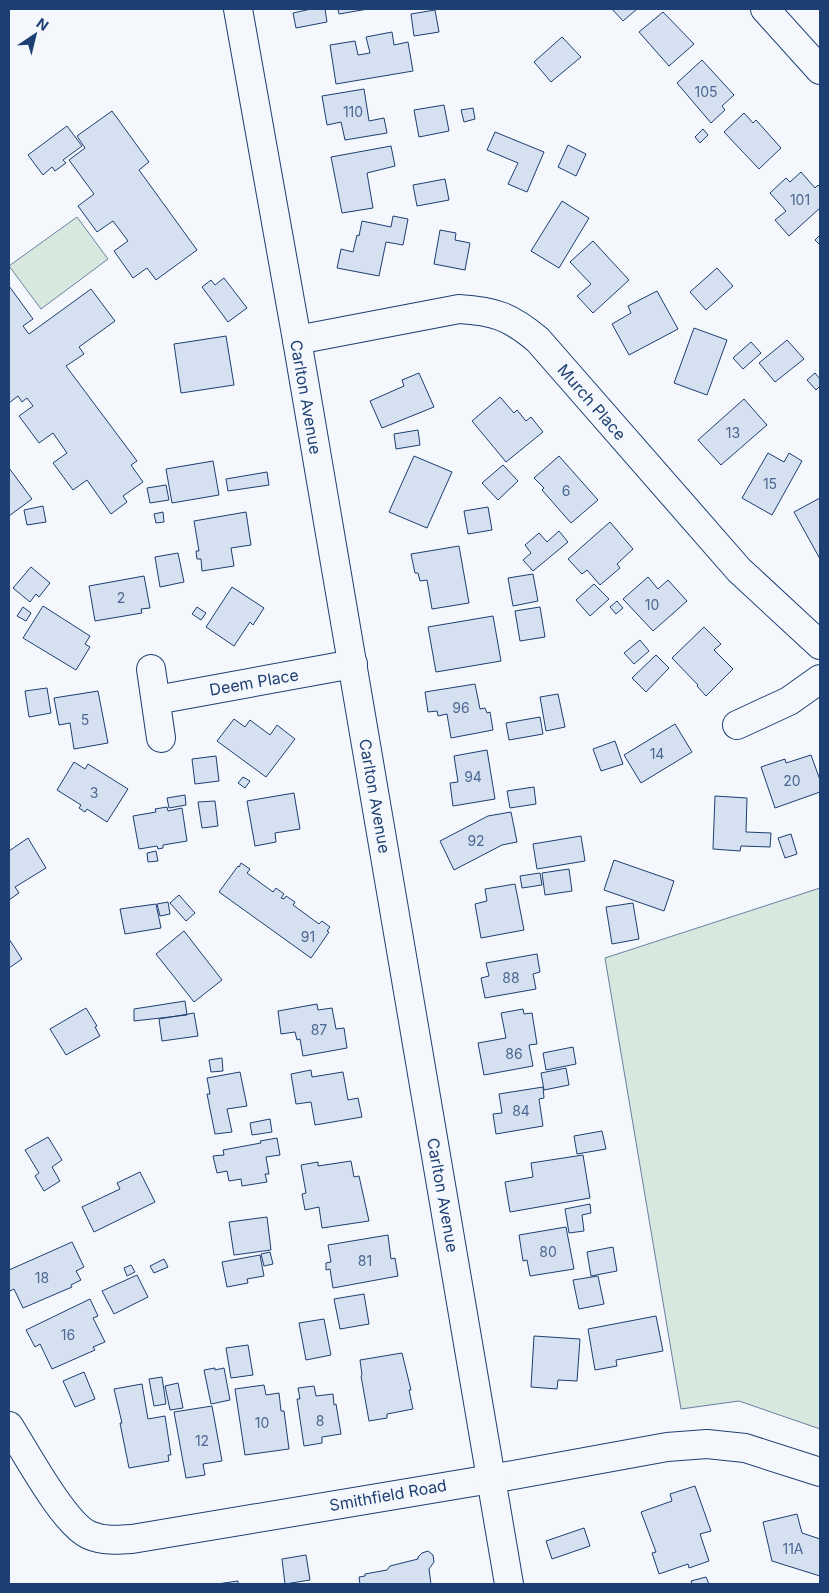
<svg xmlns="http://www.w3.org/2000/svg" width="829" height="1593" viewBox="0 0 829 1593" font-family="Inter,sans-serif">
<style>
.green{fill:#d7e8df;stroke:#687fa3}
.building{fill:#d5e0f0;stroke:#1d3f73}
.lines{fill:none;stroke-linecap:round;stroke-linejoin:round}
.minor-casing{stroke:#1d3f73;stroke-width:30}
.major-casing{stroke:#1d3f73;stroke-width:30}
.highway-casing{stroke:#1d3f73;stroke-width:30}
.minor{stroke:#f4f7fb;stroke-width:28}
.major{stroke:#f4f7fb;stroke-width:28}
.highway{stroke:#f4f7fb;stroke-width:28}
.labels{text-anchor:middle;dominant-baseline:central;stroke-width:4;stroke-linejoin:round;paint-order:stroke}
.number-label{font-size:14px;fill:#4b6792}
.street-label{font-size:16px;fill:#1d3f73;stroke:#f4f7fb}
</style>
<rect width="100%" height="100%" fill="#f4f7fb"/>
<!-- green -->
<path class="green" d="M77,217l31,42 -67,50 -32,-43z
M820,888v541l-81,-28 -58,8 -76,-451z"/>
<!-- building -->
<path class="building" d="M311,9h14l2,13 -31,6 -3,-15z
M338,9h30l-29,5z
M612,9h25l-14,12z
M435,10l4,22 -25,4 -3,-22z
M663,12l31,32 -25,22 -30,-34z
M392,32l2,13 14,-3 5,29 -77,13 -6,-39 25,-4 3,14 12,-2 -4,-16z
M562,37l19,20 -30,25 -17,-20z
M702,60l32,35 -12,11 3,4 -14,13 -34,-40z
M364,89l5,32 15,-3 3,15 -42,7 -4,-18 -14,3 -5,-29z
M444,105l5,26 -30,6 -5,-27z
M473,108l2,11 -11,3 -3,-12z
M112,111l37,51 -10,8 58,80 -41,30 -9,-12 -14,10 -19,-27 14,-10 -15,-20 -16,11 -19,-26 16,-12 -25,-34 16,-12 -8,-12z
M744,113l9,10 3,-3 25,28 -22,21 -35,-37z
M67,126l15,20 -19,14 3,3 -11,8 -3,-4 -9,8 -15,-20z
M703,129l5,6 -8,8 -5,-6z
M495,132l49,20 -17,40 -19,-8 10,-21 -31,-13z
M568,145l18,9 -10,22 -18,-9z
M391,146l4,20 -28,7 6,35 -31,5 -11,-56z
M801,172l14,16 3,-3 2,2v21l-31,28 -14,-16 11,-9 -16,-18 16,-15 4,4z
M445,179l4,21 -32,6 -4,-21z
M562,201l27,17 -30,50 -28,-17z
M393,216l15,3 -5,26 -17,-3 -7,34 -42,-8 4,-19 12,3 4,-17 2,1 3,-15 29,6z
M440,230l16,3 -1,7 15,3 -5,27 -31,-6z
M820,235v10l-5,-5z
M593,241l36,39 -36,33 -16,-17 14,-12 -21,-22z
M717,268l16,18 -27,24 -16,-18z
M224,278l23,30 -19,14 -26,-35 9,-7 4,5z
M9,286l24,33 -10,7 6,8 62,-45 24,32 -36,26 5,7 -18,12 71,95 -6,4 12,17 -20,14 4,6 -16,12 -24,-34 -14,10 -20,-27 14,-10 -14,-20 -14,10 -20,-27 14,-10 -6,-8 -5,4 -4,-6 -9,7z
M657,291l21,38 -49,26 -17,-31 19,-11 -3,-7z
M694,328l33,12 -20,55 -33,-12z
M226,336l8,49 -53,8 -7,-49z
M787,340l17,19 -29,23 -16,-19z
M751,342l10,11 -18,16 -10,-11z
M419,373l15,34 -52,21 -12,-27 34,-15 -2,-6z
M815,373l5,6v7l-4,4 -9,-10z
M500,397l14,16 3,-3 9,11 5,-4 12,15 -37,30 -34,-41z
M744,399l23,26 -46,40 -23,-25z
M418,430l2,15 -24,4 -2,-15z
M768,453l16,9 5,-9 13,8 -30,54 -30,-17z
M414,456l38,16 -25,56 -38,-16z
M559,456l39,44 -27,23 -29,-33 2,-2 -10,-10z
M213,461l6,34 -47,8 -6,-34z
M503,465l15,16 -20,19 -16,-17z
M9,468l23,31 -23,17z
M267,472l2,13 -41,6 -2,-12z
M166,485l3,15 -19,3 -3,-15z
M820,498v61l-26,-47z
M43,506l3,16 -19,3 -3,-15z
M488,507l4,23 -24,4 -4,-23z
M163,512l1,10 -8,1 -2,-9z
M246,512l5,33 -20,3 3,18 -32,5 -1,-12h-4l-1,-8h3l-5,-30z
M610,522l23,27 -16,15 3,4 -20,17 -13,-15 -5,4 -14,-15z
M559,531l9,11 -35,29 -10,-11 8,-7 -6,-8 14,-12 8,9z
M459,546l10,57 -37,6 -5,-29 -7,1 -2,-8h-3l-4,-19z
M178,553l6,29 -24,5 -5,-30z
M31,567l19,16 -11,14 -3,-3 -6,8 -17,-14z
M533,574l5,27 -25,5 -5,-28z
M144,576l6,32 -9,1 1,4 -47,8 -6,-35z
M648,577l10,12 10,-9 19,21 -34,30 -30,-32z
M594,584l15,15 -19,17 -14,-16z
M232,587l32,21 -11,17 -3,-3 -16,24 -28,-19z
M617,601l6,7 -7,6 -6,-7z
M43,606l47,30 -5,8 5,3 -14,23 -53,-32z
M23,607l8,6 -5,8 -9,-5z
M197,607l9,6 -5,7 -9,-6z
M540,607l5,30 -25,4 -5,-30z
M493,616l8,45 -65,11 -8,-45z
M704,627l17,17 -7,6 19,19 -27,27 -9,-10 1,-1 -26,-27z
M640,640l9,11 -15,13 -10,-11z
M656,655l13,13 -23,24 -14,-14z
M475,684l5,25 5,-1 2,5 3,-1 3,18 -42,8 -4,-24 -9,2 -1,-5 -9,1 -3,-20z
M47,688l4,25 -22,4 -4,-26z
M98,691l10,52 -34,6 -4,-26 -11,2 -5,-27z
M558,694l7,33 -19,4 -6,-34z
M540,717l3,17 -34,6 -3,-17z
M234,719l11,8 5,-7 20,15 7,-10 18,14 -29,38 -49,-36z
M675,724l17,28 -51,31 -17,-28z
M615,741l8,23 -22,7 -8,-22z
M487,750l8,49 -42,7 -3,-23 8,-1 -4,-26z
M811,755l9,25v12l-45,16 -14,-41 24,-8 1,4z
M216,756l3,25 -24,3 -3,-25z
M74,762l11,7 3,-5 40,25 -21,33 -20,-13 -2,3 -6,-4 2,-3 -24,-15z
M243,777l7,4 -5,7 -7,-5z
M534,787l2,17 -26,4 -3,-17z
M294,793l6,36 -25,4 1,9 -21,4 -8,-45z
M185,795l1,10 -17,3 -2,-10z
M715,796l32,2 -1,34 25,1 -1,14 -29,-1 -1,5 -27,-2z
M215,801l3,25 -16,2 -4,-26z
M167,807l1,4 14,-3 5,33 -24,4v3l-5,1 -1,-3 -18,3 -6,-33 23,-4 -1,-3z
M511,812l6,30 -15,3 -48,25 -14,-29 48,-25z
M791,834l6,20 -12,4 -7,-20z
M581,836l4,25 -48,8 -4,-25z
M28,838l18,30 -31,19 4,6 -10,7v-49z
M156,851l2,10 -10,1 -1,-9z
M614,860l60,21 -10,30 -60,-21z
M241,863l9,6 -3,4 26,19 3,-4 8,6 -3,4 3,1 2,-3 9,6 -2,3 26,19 3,-3 8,6 -3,4 2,1 -18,26 -92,-66 19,-26 1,1z
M569,869l3,22 -27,4 -3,-22z
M540,873l2,12 -20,3 -2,-12z
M515,884l9,46 -43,8 -6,-34 12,-3 -2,-12z
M179,895l16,18 -9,8 -16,-18z
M168,902l2,12 -10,2 -3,-12z
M633,903l6,36 -27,5 -6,-37z
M156,904l5,24 -36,6 -5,-25z
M184,931l38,49 -28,22 -38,-48z
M9,939l13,20 -13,9z
M537,954l3,18 -7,2 3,15 -51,9 -4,-20 8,-2 -3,-13z
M185,1001l2,14 -53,6v-12z
M317,1004l1,6 14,-2 4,21 8,-1 3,20 -44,8 -3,-17 -3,1 -2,-8 -14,2 -3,-23z
M86,1008l11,18 -2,1 5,9 -34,19 -16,-26z
M523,1009l1,5 8,-1 5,31 -8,1 4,21 -49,9 -6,-32 28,-5 -5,-25z
M194,1013l4,23 -36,5 -3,-22z
M573,1047l3,17 -30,6 -3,-17z
M222,1058l1,13 -12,1 -2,-12z
M566,1068l3,17 -25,5 -3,-17z
M311,1070l1,7 31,-5 5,28 10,-2 4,19 -47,8 -4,-23 -15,2 -5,-30z
M240,1072l7,34 -20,3 5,23 -17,2 -8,-40h3l-3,-16z
M543,1087l1,11 -5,1 4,27 -47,8 -3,-20 9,-1 -3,-19z
M270,1119l2,13 -20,3 -2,-12z
M602,1131l4,18 -29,5 -3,-18z
M48,1137l14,23 -10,7 8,14 -16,10 -9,-15 4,-3 -14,-23z
M277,1138l3,17 -14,2 3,17h-4l2,8 -25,4 -1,-7 -12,2 -2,-10 -10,2 -4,-17 11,-1 -1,-5 38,-7 -1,-2z
M583,1155l7,43 -80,14 -5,-30 28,-5 -2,-14z
M351,1161l3,16 5,-1 10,45 -47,7 -3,-21 -14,3 -3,-16 4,-1 -5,-28 17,-3v4z
M140,1172l15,30 -61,30 -12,-25 38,-18 -3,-6z
M590,1204l1,9 -9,2 2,16 -15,2 -4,-24z
M267,1217l4,33 -37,5 -5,-33z
M566,1227l8,42 -44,7 -3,-16 -4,1 -4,-26z
M388,1235l3,24 4,-1 3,18 -65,12 -3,-19 -4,1v-7l5,-1 -3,-17z
M72,1242l12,25 -8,4 5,9 -10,5 1,2 -49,21 -9,-19 -4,2 -1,-2v-19z
M613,1247l4,24 -26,5 -4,-24z
M270,1252l3,12 -9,2 -3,-12z
M260,1255l4,21 -17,3 1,4 -21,4 -5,-25z
M164,1259l4,8 -14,6 -4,-7z
M131,1265l4,7 -8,4 -3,-8z
M137,1275l11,22 -34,17 -12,-23z
M598,1276l6,28 -25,5 -6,-29z
M364,1294l5,30 -29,5 -6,-30z
M90,1299l8,17 -5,2 12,24 -12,5 2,3 -43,19 -12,-25 -5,3 -9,-17z
M656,1316l7,35 -47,9 1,6 -22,4 -7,-41z
M324,1319l7,36 -25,5 -7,-37z
M534,1336l46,3 -3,42 -19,-1 -1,9 -26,-2z
M248,1345l5,30 -22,3 -5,-30z
M402,1353l9,37h-2l4,19 -26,5v4l-18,3 -8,-45 1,-1 -2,-15z
M215,1368v2l9,-2 6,32 -19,4 -7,-34z
M84,1372l11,27 -20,8 -12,-26z
M162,1377l4,27 -12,2 -5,-27z
M178,1383l5,25 -13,2 -5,-24z
M142,1384l6,35 17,-3 6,39h-3l1,6 -40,7 -9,-45h2l-8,-34z
M264,1385l2,10 13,-2 2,18h3l5,38 -44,6 -10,-66z
M314,1386l2,10 17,-2 1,11 2,-1 5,30 -19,3v6l-18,3 -7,-47h3l-2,-11z
M212,1406l10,55 -19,3 2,11 -19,3 -12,-66z
M695,1486l16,45 -11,3 9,27 -20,7 -1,-4 -29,10 -7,-21 4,-1 -15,-40 31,-11 -2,-7z
M797,1514l5,19 18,6v37l-48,-15 -9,-39z
M584,1528l6,18 -38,13 -6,-18z
M428,1551l5,4 1,7 -5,7 2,15h-71l-1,-7 6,-1v-2l22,-4 3,-4 28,-7v-2l4,-4z
M306,1555l4,25 -25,4 -3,-25z
M706,1577l3,7h-17l-1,-3z
M238,1581v3h-21z"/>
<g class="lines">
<defs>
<path id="minor" d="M297,340l162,-31c36,2 52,8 79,31l201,230 81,75
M151,669l10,69
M156,700l197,-36
M737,725l52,-24 31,-22
M9,1426c16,25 55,98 80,109 14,6 28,5 43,4l359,-60 176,-32 40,-3 38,4 75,24"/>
<path id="major" d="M765,9l55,61"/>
<path id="highway" d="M238,9l59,331 212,1244"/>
</defs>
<!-- minor casing -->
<use href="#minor" class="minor-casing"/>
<!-- major casing -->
<use href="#major" class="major-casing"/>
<!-- highway casing -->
<use href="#highway" class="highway-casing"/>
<!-- minor -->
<use href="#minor" class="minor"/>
<!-- major -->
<use href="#major" class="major"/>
<!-- highway -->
<use href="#highway" class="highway"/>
</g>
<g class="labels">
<!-- number labels -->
<g class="number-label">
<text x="706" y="91">105</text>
<text x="353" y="111">110</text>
<text x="800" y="199">101</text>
<text x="733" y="432">13</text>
<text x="770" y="483">15</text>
<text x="566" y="490">6</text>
<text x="121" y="597">2</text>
<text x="652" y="604">10</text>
<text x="461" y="707">96</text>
<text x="85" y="719">5</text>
<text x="657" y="753">14</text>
<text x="473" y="776">94</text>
<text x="792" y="780">20</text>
<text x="94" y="792">3</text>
<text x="476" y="840">92</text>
<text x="308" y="936">91</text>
<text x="511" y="977">88</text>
<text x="319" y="1029">87</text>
<text x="514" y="1053">86</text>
<text x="521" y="1110">84</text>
<text x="548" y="1251">80</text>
<text x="365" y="1260">81</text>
<text x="42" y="1277">18</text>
<text x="68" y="1334">16</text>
<text x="320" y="1420">8</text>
<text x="262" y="1422">10</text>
<text x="202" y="1440">12</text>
<text x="793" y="1548">11A</text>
</g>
<!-- street labels -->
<g class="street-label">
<text transform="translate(306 397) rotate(80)">Carlton Avenue</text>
<text transform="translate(592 402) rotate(49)">Murch Place</text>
<text transform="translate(254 682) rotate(-10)">Deem Place</text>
<text transform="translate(375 796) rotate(80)">Carlton Avenue</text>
<text transform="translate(443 1195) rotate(80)">Carlton Avenue</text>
<text transform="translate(388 1495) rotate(-10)">Smithfield Road</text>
</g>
</g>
<!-- border -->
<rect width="829" height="1593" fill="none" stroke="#1d3f73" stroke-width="20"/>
<!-- north arrow -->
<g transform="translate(35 35) rotate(35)" stroke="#f4f7fb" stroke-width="4" paint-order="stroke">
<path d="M0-4L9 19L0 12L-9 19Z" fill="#1d3f73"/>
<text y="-8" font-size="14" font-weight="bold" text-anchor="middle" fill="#1d3f73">N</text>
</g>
</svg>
